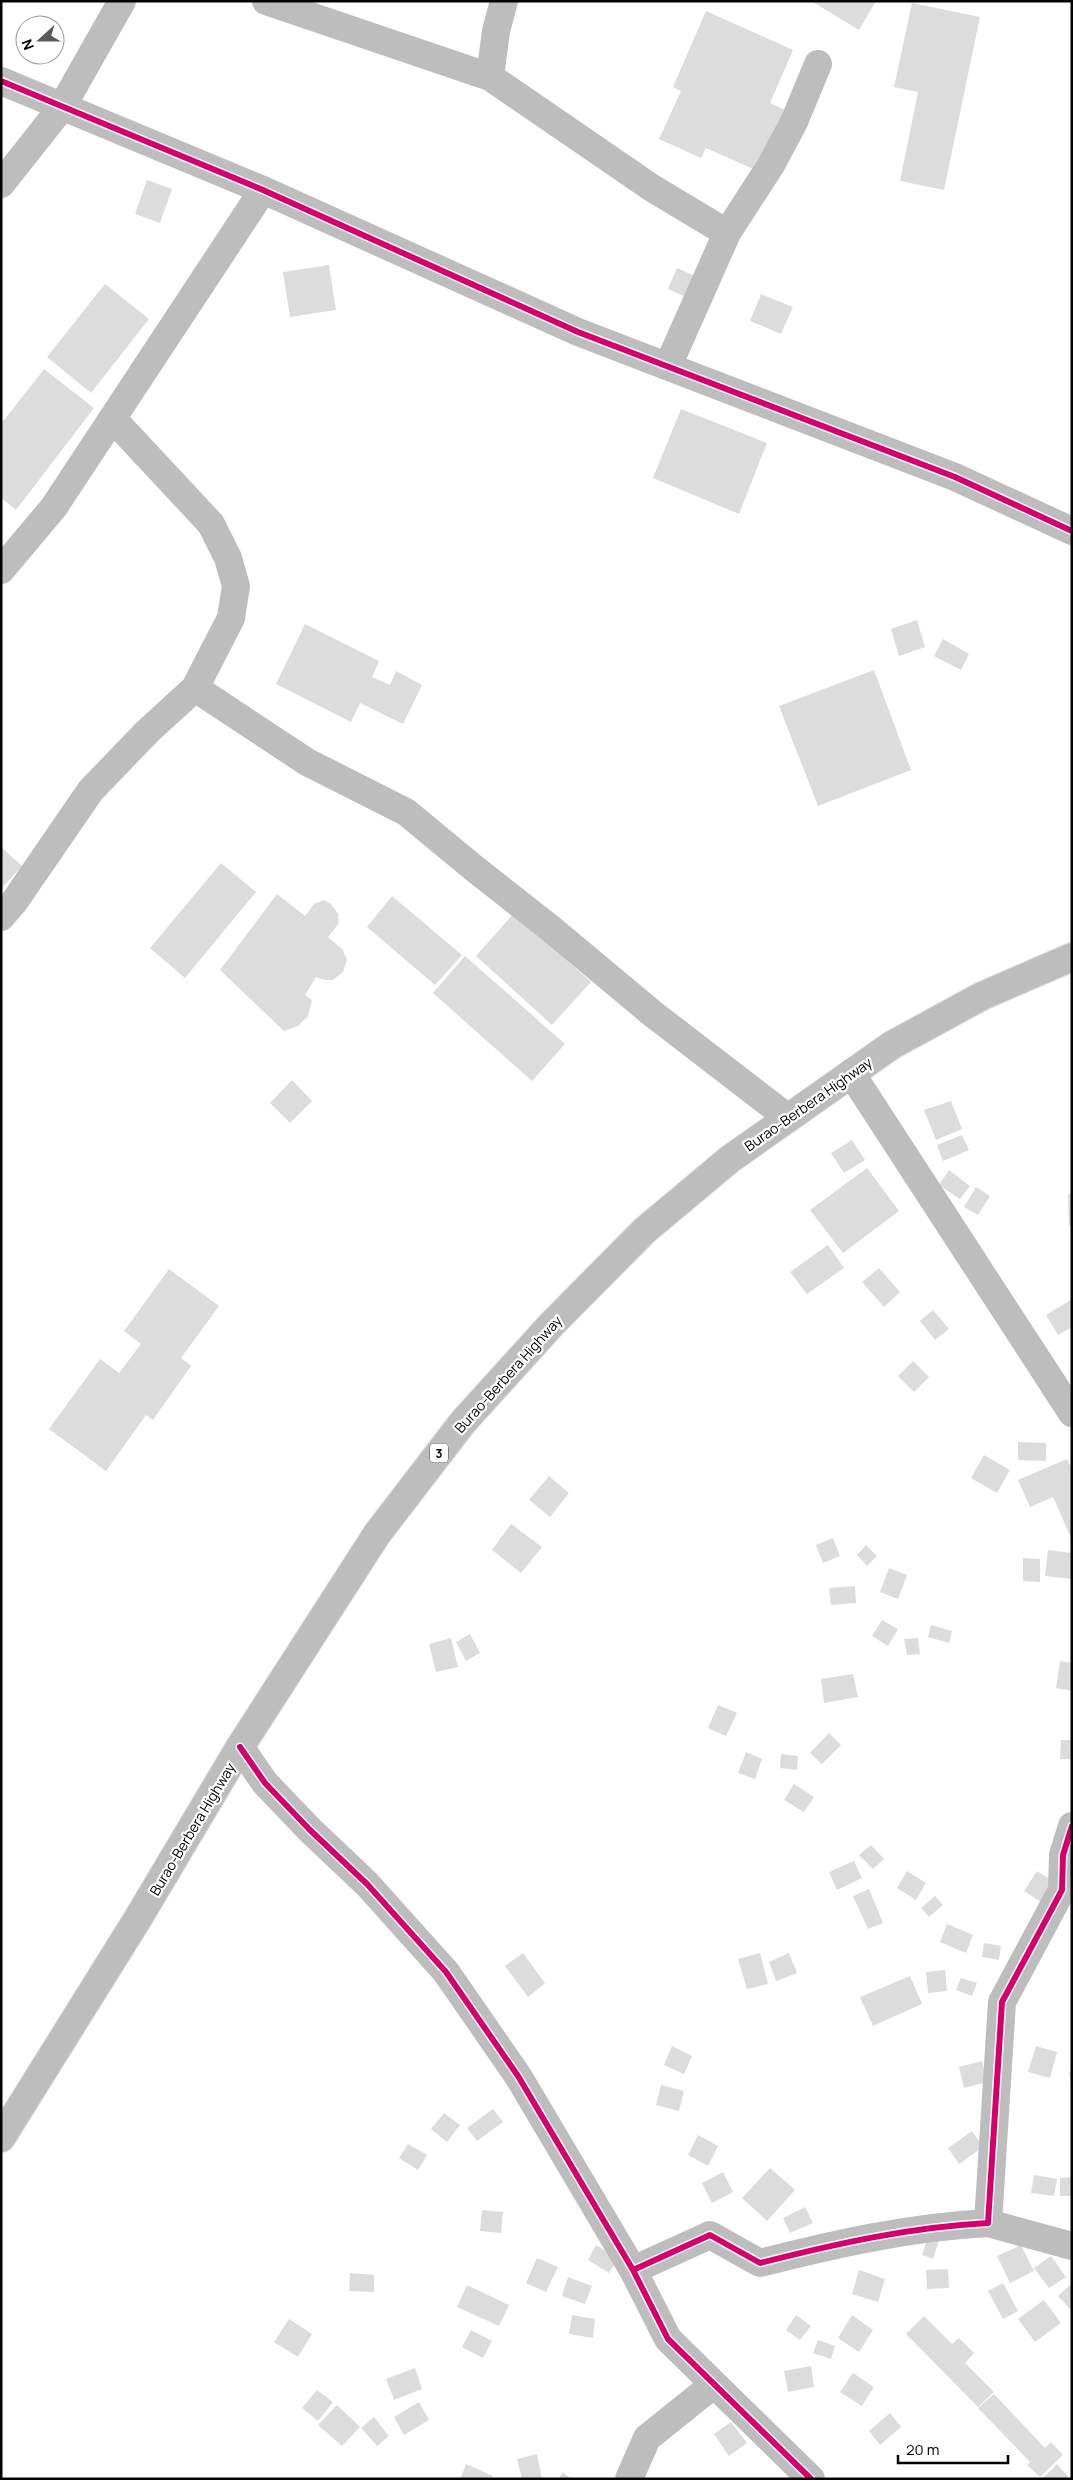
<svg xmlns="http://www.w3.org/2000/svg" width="1073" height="2480" viewBox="0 0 1073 2480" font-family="Manrope,sans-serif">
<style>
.building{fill:#dcdcdc}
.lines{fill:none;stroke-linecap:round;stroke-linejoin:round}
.highway-casing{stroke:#dbdbdb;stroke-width:30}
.minor{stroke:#bdbdbd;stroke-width:28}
.highway{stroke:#bdbdbd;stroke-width:28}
.cycleway-casing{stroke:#fff;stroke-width:9}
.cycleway{stroke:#d6006c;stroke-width:6}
.labels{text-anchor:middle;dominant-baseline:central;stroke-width:4.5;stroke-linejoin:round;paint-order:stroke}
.shield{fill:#fff;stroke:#4c4c4c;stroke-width:1}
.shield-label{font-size:12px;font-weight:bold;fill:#000}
.street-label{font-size:14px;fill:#000;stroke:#fff}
</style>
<rect width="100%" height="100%" fill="#fff"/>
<!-- building -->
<path class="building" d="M811,1h65l-17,29z
M912,3l68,14 -36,173 -44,-9 18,-89 -24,-5z
M706,11l87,39 -23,53 17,8 -27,61 -54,-24 -5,10 -42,-19 22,-48 -8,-4z
M147,180l25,9 -12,34 -25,-9z
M329,265l7,45 -46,7 -7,-45z
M677,268l20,9 -9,21 -20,-9z
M105,284l44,35 -58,74 -44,-36z
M761,294l32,13 -12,27 -31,-13z
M44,369l50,39 -78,102 -15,-12v-74z
M681,409l86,34 -28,71 -86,-36z
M917,620l8,27 -26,9 -8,-27z
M305,624l74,37 -7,16 18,8 6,-14 26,14 -19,39 -43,-21 -9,19 -75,-38z
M943,639l26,15 -8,16 -27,-14z
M874,670l37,100 -93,36 -39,-100z
M1,847l21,19 -21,23z
M221,863l35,29 -71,86 -35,-30z
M277,894l28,22 9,-12 10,-4 7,4 7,10 1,9 -11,14 15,13 4,10 -4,12 -10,8h-9l-8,-3 -11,18 7,5 -4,16 -10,10 -14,5 -64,-61z
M392,896l70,59 -27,30 -68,-58z
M514,913l77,69 -39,43 -76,-69z
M465,956l100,88 -33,37 -99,-88z
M292,1080l20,21 -22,22 -20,-20z
M951,1101l11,28 -26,11 -12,-30z
M962,1135l7,15 -26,11 -6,-16z
M852,1140l13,20 -21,13 -13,-20z
M867,1168l32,43 -56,42 -33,-43z
M949,1170l21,16 -10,13 -21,-14z
M976,1187l14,9 -12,19 -14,-8z
M1068,1194h4v32h-3z
M828,1245l16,23 -37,26 -17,-22z
M879,1268l21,24 -16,15 -22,-25z
M169,1269l50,37 -38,52 10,8 -38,54 -7,-5 -40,56 -57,-42 51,-70 19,14 22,-29 -17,-13z
M1072,1299v28l-14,8 -12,-20z
M933,1310l16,19 -14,11 -15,-19z
M913,1361l16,16 -15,15 -16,-16z
M1018,1442l28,1v18l-28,-1z
M984,1455l26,15 -13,23 -26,-15z
M1067,1459l5,10v71l-19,-43 -23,10 -12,-27z
M549,1476l20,17 -19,24 -21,-17z
M511,1524l31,23 -21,26 -29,-23z
M833,1538l7,18 -17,7 -7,-18z
M866,1545l11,11 -10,10 -10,-11z
M1048,1550l24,3v26l-27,-3z
M1023,1558l17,1v23l-17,-1z
M889,1568l18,7 -9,24 -18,-7z
M855,1586l1,17 -25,2 -2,-17z
M882,1620l16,9 -10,17 -16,-10z
M931,1625l21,6 -3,12 -21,-6z
M470,1634l10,19 -14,8 -10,-19z
M451,1638l7,29 -22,5 -7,-28z
M918,1638l2,16 -13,1 -3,-16z
M1060,1661l12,2v28l-16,-3z
M853,1674l5,23 -34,6 -3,-24z
M718,1705l19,8 -11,23 -18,-8z
M829,1733l12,12 -19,19 -12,-11z
M1061,1740h11v19h-12z
M746,1752l16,7 -7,20 -17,-6z
M781,1754l17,2 -1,14 -17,-2z
M794,1784l20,13 -10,15 -20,-12z
M871,1845l13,14 -11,10 -14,-14z
M854,1861l8,17 -25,12 -8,-18z
M907,1871l19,12 -10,17 -19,-12z
M1037,1871l16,10 -12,21 -17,-11z
M869,1889l14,34 -15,6 -15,-33z
M935,1896l8,9 -14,12 -8,-9z
M947,1924l26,11 -7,18 -26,-11z
M984,1943l17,3 -2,14 -17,-3z
M523,1953l22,30 -17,14 -23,-31z
M760,1953l8,31 -21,5 -9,-30z
M789,1953l8,20 -21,8 -7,-19z
M945,1970l2,21 -19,2 -2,-21z
M910,1976l12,28 -49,22 -13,-29z
M961,1978l16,5 -5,13 -16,-6z
M672,2046l20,10 -8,18 -20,-9z
M1036,2046l21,6 -7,26 -22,-6z
M982,2061l5,21 -23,6 -5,-21z
M1072,2071v13h-1l-2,-12z
M661,2085l23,6 -5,20 -23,-6z
M493,2109l10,13 -26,19 -10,-13z
M444,2113l16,12 -13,17 -16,-13z
M972,2131l11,16 -24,17 -11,-16z
M698,2135l20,11 -10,20 -20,-11z
M408,2144l19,11 -9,15 -19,-12z
M770,2168l25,22 -28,31 -25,-23z
M723,2172l10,20 -21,11 -10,-20z
M1034,2175l23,4 -3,17 -23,-3z
M1072,2177v19h-12v-18z
M805,2207l8,16 -23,10 -7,-15z
M482,2210l21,2 -2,21 -21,-2z
M929,2234l11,3 -7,22 -11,-4z
M596,2245l22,13 -9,15 -21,-13z
M1021,2245l13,26 -24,12 -13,-27z
M1051,2256l15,21 -17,11 -15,-20z
M537,2258l21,9 -12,25 -20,-9z
M948,2269l1,19 -22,1 -1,-19z
M859,2270l26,9 -7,23 -26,-8z
M350,2273l24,2v17l-25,-1z
M568,2277l24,9 -7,18 -23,-8z
M1003,2283l15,28 -15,8 -15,-28z
M1072,2283v28l-14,-15z
M467,2285l42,20 -10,21 -42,-19z
M1044,2300l17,23 -26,19 -17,-23z
M572,2315l23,4 -2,19 -24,-4z
M796,2315l15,11 -11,14 -14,-10z
M852,2315l21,15 -14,22 -21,-14z
M924,2316l28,28 7,-6 15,15 -9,10 29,29 -16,15 -72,-73z
M289,2319l23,15 -14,23 -24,-15z
M471,2330l21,11 -9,17 -21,-11z
M818,2340l17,6 -4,13 -18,-6z
M811,2366l3,21 -26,5 -4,-21z
M415,2368l7,21 -28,11 -8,-21z
M853,2373l21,14 -12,19 -22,-14z
M317,2390l16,12 -15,19 -16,-13z
M994,2394l51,54 6,-6 12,13 -23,22 -13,-12 3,-3 -52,-54z
M419,2402l10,18 -25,15 -10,-18z
M337,2405l23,22 -18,19 -24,-21z
M890,2413l11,14 -21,18 -11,-14z
M374,2417l15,19 -12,10 -16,-18z
M731,2422l16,21 -18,13 -15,-22z
M537,2454l5,25h-20l-5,-20z
M466,2464l27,12 -2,3h-31z
M1057,2464l13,15h-28z
M563,2472l8,7h-13z"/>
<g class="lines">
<defs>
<path id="highway" d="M1,2138l136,-218 103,-173 137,-213 86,-112 88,-97 93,-94 86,-72 162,-114 90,-49 90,-39"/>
</defs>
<!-- highway casing -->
<use href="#highway" class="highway-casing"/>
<!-- minor -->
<path class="minor" d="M266,1l224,76 162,111 75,45
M490,77l6,-46 8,-30
M1,81l262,109 315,142 377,145 117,54
M1,184l61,-77 60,-106
M668,366l59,-133 44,-68 23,-43 24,-58
M1,570l53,-63 209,-317
M195,688l112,74 99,50 69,57 75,59 103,86 134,103
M1,917l13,-15 77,-112 57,-59 47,-43 36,-70 5,-32 -8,-28 -17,-34 -98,-105
M851,1073l221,340
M240,1747l25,36 45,47 57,54 79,88 72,104 115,194 35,69 143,140
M988,2223l84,23
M633,2270l77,-35 50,28c75,-19 150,-36 228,-40l14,-221 60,-112 1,-35 9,-29
M629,2479l18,-41 66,-53"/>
<!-- highway -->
<use href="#highway" class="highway"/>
<defs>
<path id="cycleway" d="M1,81l262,109 315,142 377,145 117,54
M240,1747l25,36 45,47 57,54 79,88 72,104 115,194 35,69 143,140
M633,2270l77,-35 50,28c75,-19 150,-36 228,-40l14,-221 60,-112 1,-35 9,-29"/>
</defs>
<!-- cycleway casing -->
<use href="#cycleway" class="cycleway-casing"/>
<!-- cycleway -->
<use href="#cycleway" class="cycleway"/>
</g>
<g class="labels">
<!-- shield labels -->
<rect class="shield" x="430" y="1443.5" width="18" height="19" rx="4"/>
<g class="shield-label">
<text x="439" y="1453">3</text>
</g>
<!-- street labels -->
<g class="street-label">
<text transform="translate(808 1104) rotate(-35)">Burao-Berbera Highway</text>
<text transform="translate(508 1374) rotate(-48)">Burao-Berbera Highway</text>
<text transform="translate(192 1829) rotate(-59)">Burao-Berbera Highway</text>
</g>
</g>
<!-- border -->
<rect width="1073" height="2480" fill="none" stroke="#000000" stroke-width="5"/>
<!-- north arrow -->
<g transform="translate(40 40) rotate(249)"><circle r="24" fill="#ffffff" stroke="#999999"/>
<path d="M0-4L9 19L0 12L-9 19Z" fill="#595959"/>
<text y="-8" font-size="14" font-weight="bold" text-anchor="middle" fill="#000000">N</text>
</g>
<!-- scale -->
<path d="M898 2455v8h110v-8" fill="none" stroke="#000000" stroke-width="2.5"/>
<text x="906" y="2455" font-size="15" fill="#000000" stroke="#ffffff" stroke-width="4" paint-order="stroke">20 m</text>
</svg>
